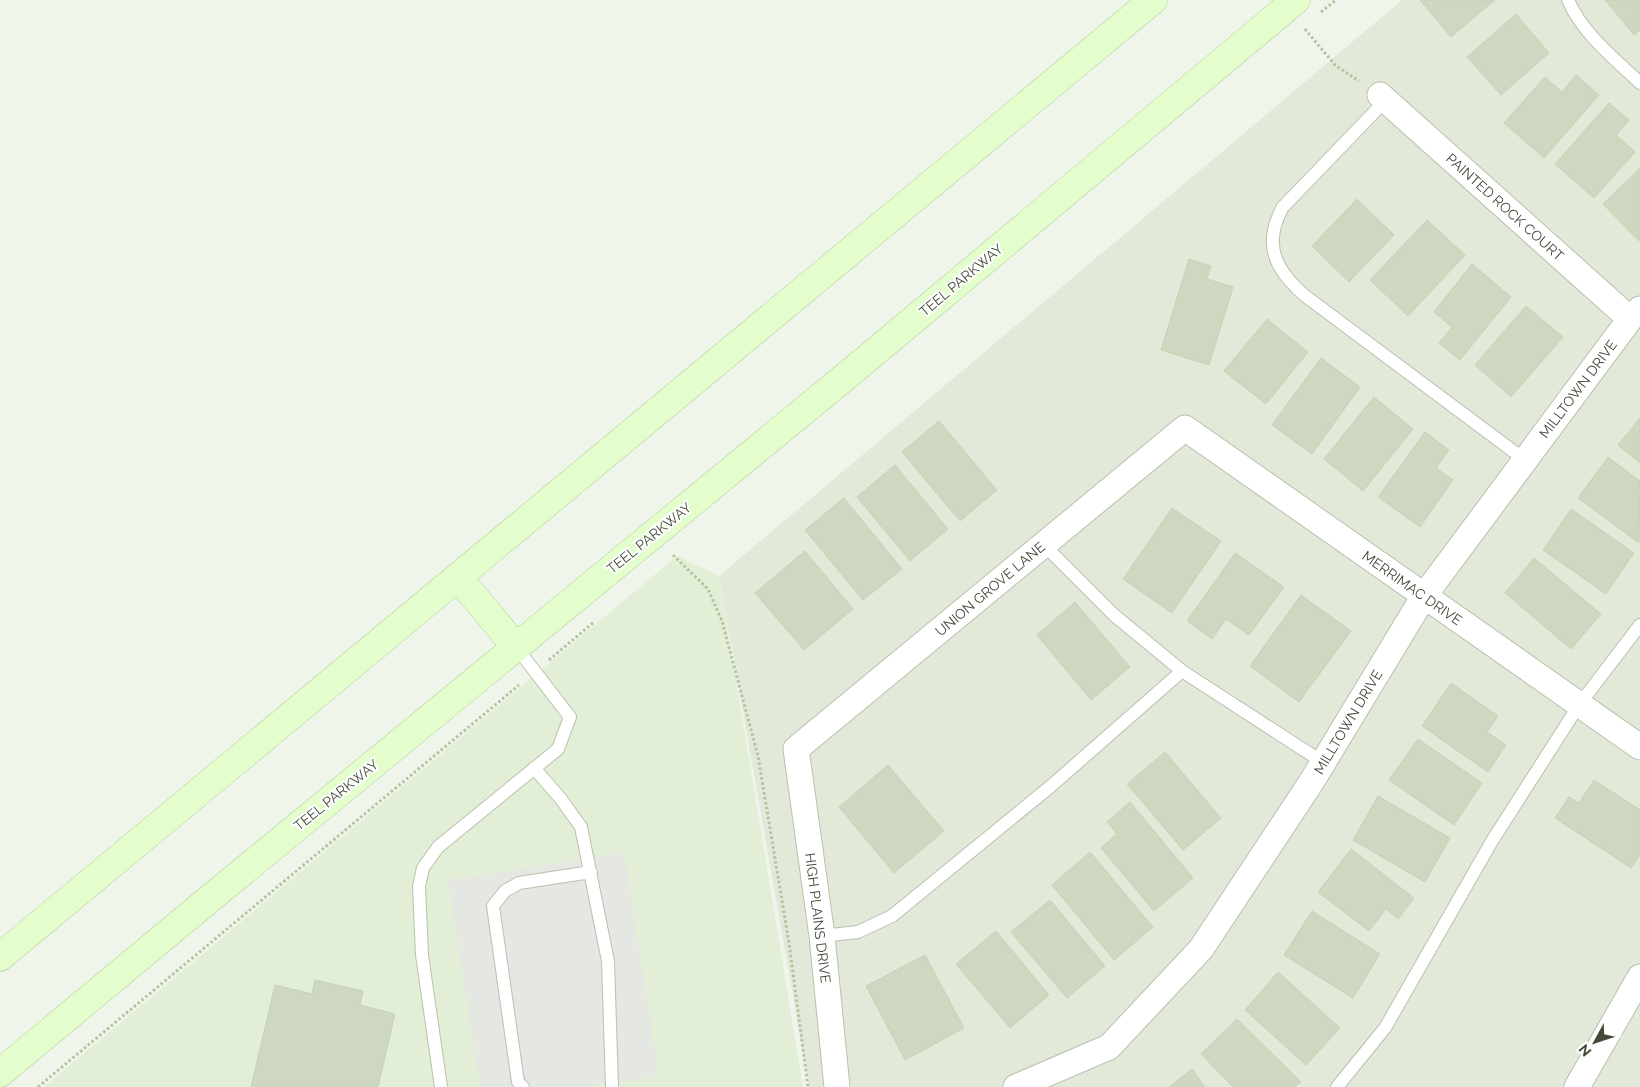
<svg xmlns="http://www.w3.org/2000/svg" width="1640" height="1087" viewBox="0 0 1640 1087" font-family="Raleway,sans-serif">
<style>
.residential{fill:#e2e9d9}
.education{fill:#e2eed5}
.parking{fill:#e5e7e2}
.building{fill:#ced7c0;stroke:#c6d2b3}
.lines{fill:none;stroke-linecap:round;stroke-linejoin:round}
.lane-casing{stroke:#b9c1ad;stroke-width:14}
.street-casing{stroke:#b9c1ad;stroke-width:27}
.secondary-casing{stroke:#b2cf97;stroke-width:29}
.path{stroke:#b3c39e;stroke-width:3;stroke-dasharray:2.5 2.5;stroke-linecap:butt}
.lane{stroke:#fff;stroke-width:12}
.street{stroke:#fff;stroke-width:25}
.secondary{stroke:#e3fecc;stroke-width:28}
.labels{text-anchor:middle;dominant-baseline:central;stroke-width:4;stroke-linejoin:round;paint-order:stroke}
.street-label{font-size:14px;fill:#434a39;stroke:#fff}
</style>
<rect width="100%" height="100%" fill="#f0f5eb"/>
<!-- residential -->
<path class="residential" d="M1402,0h238v1087h-831l-90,-511z"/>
<!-- education -->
<path class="education" d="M677,556l42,20 84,511h-759z"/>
<!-- parking -->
<path class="parking" d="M624,853l35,223 -73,11h-106l-32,-207z"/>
<!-- building -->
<path class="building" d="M1420,0h75l-44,37z
M1605,0h35v30l-6,5z
M1516,14l33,39 -48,42 -34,-38z
M1576,75l23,20 -55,63 -40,-35 41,-46 17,15z
M1609,103l20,17 -13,15 19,17 -41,46 -39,-34z
M1640,168v71l-1,2 -36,-37z
M1357,199l37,36 -45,47 -37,-36z
M1427,220l38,35 -57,61 -38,-36z
M1189,259l22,7 -4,13 26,8 -24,78 -48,-15z
M1472,264l39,33 -51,63 -21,-17 13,-16 -18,-15z
M1526,306l37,31 -52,60 -36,-32z
M1267,319l41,33 -42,52 -42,-33z
M1321,358l39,29 -48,67 -40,-29z
M1374,397l39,32 -50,62 -39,-32z
M1640,418v45l-22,-18z
M939,421l58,69 -37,31 -58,-69z
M1425,432l24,18 -13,18 17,12 -33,47 -42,-30z
M1608,457l32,24 -1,62 -61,-45z
M895,465l53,64 -38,32 -53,-64z
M844,498l58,71 -39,31 -58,-70z
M1172,508l49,33 -49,72 -49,-34z
M1571,509l63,44 -28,41 -63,-44z
M805,551l48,58 -49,41 -49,-57z
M1235,553l49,34 -35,48 -23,-16 -14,20 -25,-18z
M1534,558l67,56 -30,35 -66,-56z
M1301,595l50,36 -52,71 -49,-36z
M1075,602l55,65 -39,33 -54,-65z
M1451,683l47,33 -11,16 19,13 -18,27 -66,-46z
M1418,739l64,44 -28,42 -65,-45z
M1165,752l56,66 -38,32 -56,-66z
M888,765l56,66 -50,42 -55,-66z
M1594,780l46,30v45l-9,13 -76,-50 14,-21 10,6z
M1378,796l72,42 -25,44 -72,-42z
M1130,802l63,76 -39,33 -53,-63 16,-14 -10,-12z
M1351,849l63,49 -16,21 -12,-10 -17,22 -51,-39z
M1090,852l63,75 -39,33 -62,-75z
M1050,900l55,66 -38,32 -56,-66z
M1312,911l68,43 -27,44 -69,-43z
M996,931l53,64 -39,33 -54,-64z
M925,955l39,73 -59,32 -39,-74z
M1278,972l62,56 -34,37 -61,-55z
M315,980l48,11 -3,14 35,9 -17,73h-127l24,-102 37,9z
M1237,1019l64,63 -6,5h-62l-32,-33z
M1192,1069l13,18h-36z"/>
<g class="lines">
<defs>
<path id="lane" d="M1568,0c14,33 46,58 72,83
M1385,101l-103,107c-3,7 -7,15 -8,22 -6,28 11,48 30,65l221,165
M1044,545l70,70 68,56 142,92
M534,768l27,31 20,28 27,134 4,126
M822,936l36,-4 34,-16 159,-130 131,-115
M441,1087l-19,-132 -3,-69 4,-18 15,-21 120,-98 12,-32 -54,-70
M523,1087l-5,-5 -25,-176 12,-15 14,-8 72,-11
M1337,1087l48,-59 107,-187 87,-136 61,-80"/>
<path id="street" d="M1380,95l250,224
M837,1087l-15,-151 -26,-187 389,-321 455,319
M1016,1087l93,-40 92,-98 111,-168 112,-185 206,-277 10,-10
M1577,1087l63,-110"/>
<path id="secondary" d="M458,577l58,70
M0,957l1153,-957
M0,1073l219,-182 626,-514 451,-377"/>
</defs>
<!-- lane casing -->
<use href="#lane" class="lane-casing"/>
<!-- street casing -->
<use href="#street" class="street-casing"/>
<!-- secondary casing -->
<use href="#secondary" class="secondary-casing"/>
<!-- path -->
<path class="path" d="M1321,12l15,-12
M1305,29l30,36 24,16
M673,555l35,34 14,32 36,135 31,187 19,144
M549,660l45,-38
M38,1087l481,-402"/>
<!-- lane -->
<use href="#lane" class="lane"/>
<!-- street -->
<use href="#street" class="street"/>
<!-- secondary -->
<use href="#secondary" class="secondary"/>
</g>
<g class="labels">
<!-- street labels -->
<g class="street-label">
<text transform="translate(1505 207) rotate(42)">PAINTED ROCK COURT</text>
<text transform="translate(961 280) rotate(-40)">TEEL PARKWAY</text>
<text transform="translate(1578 389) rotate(-53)">MILLTOWN DRIVE</text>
<text transform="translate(649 538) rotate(-39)">TEEL PARKWAY</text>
<text transform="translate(1412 588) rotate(35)">MERRIMAC DRIVE</text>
<text transform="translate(990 589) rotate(-40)">UNION GROVE LANE</text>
<text transform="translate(1348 722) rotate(-59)">MILLTOWN DRIVE</text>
<text transform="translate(336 795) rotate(-39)">TEEL PARKWAY</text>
<text transform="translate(818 918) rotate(83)">HIGH PLAINS DRIVE</text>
</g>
</g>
<!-- north arrow -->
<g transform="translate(1595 1042) rotate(230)" stroke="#ffffff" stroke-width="4" paint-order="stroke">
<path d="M0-4L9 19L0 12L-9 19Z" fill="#434a39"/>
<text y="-8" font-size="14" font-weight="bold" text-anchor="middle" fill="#434a39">N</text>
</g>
</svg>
